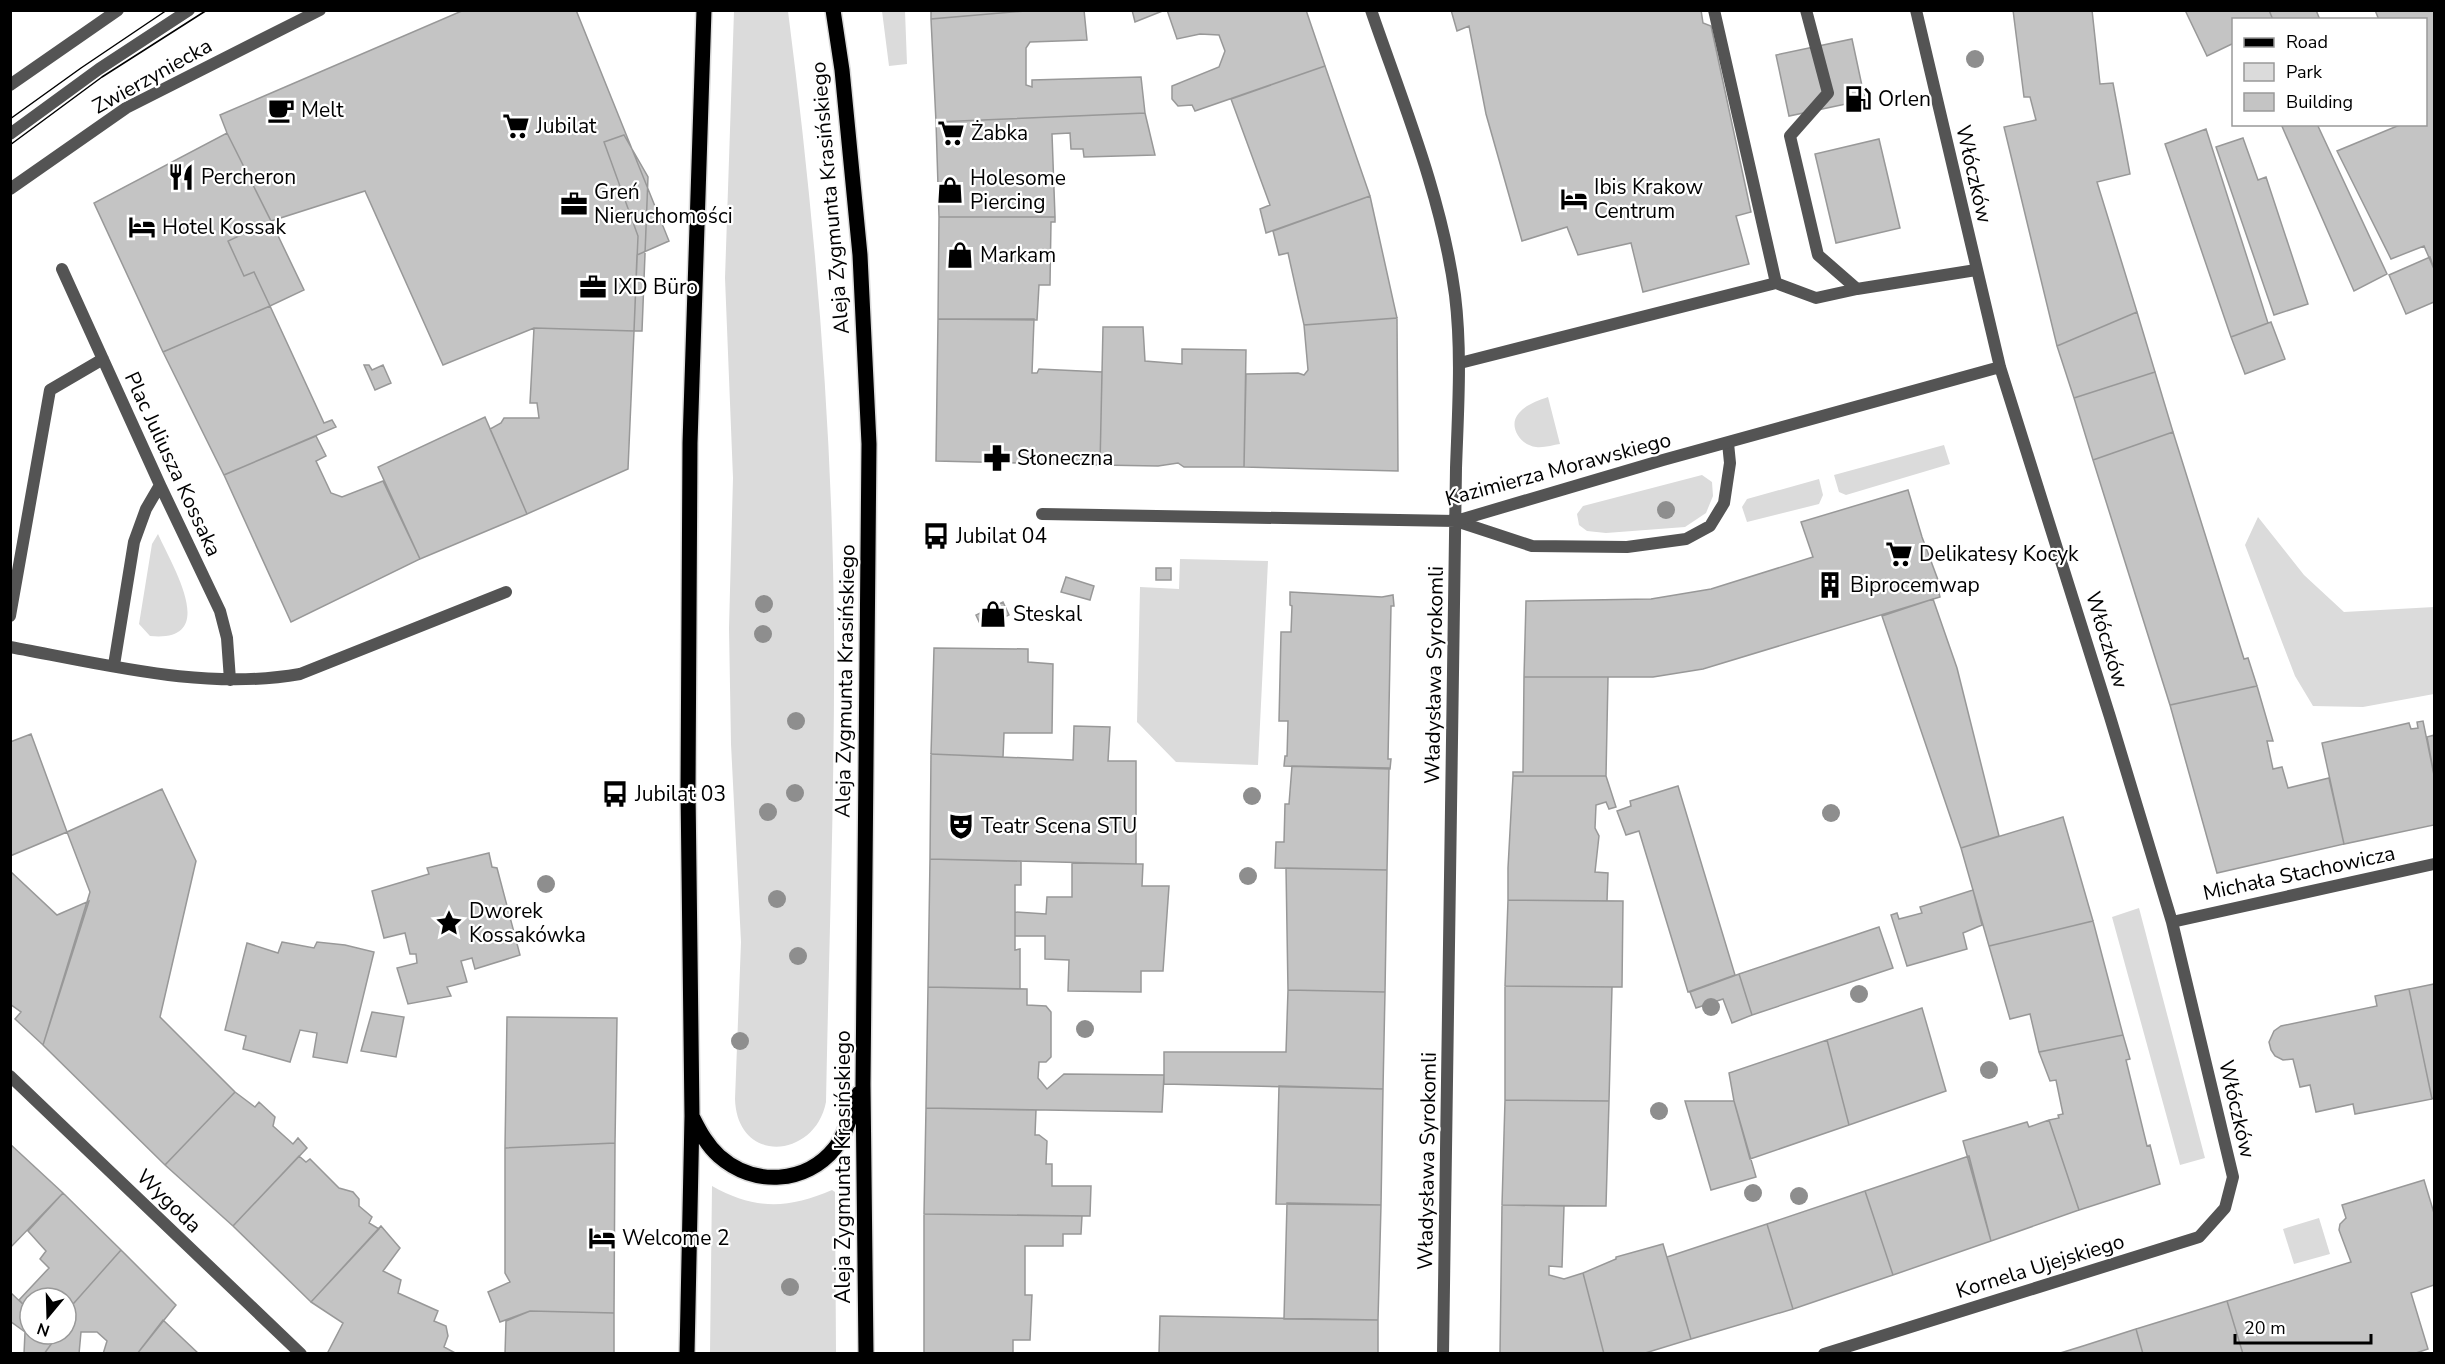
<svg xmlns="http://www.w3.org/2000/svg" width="2445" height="1364" viewBox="0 0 2445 1364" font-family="'Nunito Sans',sans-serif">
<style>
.green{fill:#dbdbdb}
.building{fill:#c4c4c4;stroke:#989898;stroke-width:1.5}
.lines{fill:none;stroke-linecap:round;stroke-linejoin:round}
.primary-casing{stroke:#dbdbdb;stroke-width:18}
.service{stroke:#545454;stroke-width:12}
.minor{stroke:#545454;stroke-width:12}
.tertiary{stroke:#545454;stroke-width:12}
.primary{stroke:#000;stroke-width:15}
.tram{stroke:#000;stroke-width:1.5}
.tree{fill:#8e8e8e}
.labels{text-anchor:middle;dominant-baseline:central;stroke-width:4.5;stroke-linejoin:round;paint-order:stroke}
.street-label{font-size:21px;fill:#000;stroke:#fff}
.poi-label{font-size:21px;fill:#000;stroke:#fff;text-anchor:start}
</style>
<rect width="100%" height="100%" fill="#fff"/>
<!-- green -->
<path class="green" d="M734,11h54c26,203 44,407 46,613 1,159 -5,319 -8,478 -11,57 -89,63 -91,-3l6,-157 -10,-198 -2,-116 4,-150 -8,-200z
M882,11h23l2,53 -18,2z
M1548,397l12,47c-7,1 -16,4 -24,3 -15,-1 -29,-21 -17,-34 8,-9 18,-12 29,-16z
M1944,445l6,19 -104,31 -7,-3 -5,-17z
M1702,475l10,7 1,14 -7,17 -21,14 -79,6 -19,-2 -8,-6 -2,-11 6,-8z
M1819,479l4,16 -4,9 -72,18 -5,-15 5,-8z
M2258,517l46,58 40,37 90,-5v87l-71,13 -50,-1 -18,-30 -50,-131z
M158,534c14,32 63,109 -8,102l-11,-12 13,-80z
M1180,559l88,2 -10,204 -82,-3 -39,-40 3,-135 39,2z
M2139,908l66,250 -25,7 -68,-248z
M712,1186c43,24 76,23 120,4l3,2 1,161h-126z
M2319,1218l11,36 -36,10 -11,-35z"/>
<!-- building -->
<path class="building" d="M464,10h112l93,231 -32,14 -3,76 -100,-3 -91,37 -78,-174 -94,30 -44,-88 -7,-18z
M931,10h94v1l-94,8z
M1084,10l3,30 -57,2 -4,6v37l6,2v-7l109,-3 4,36 -209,9 -5,-103 94,-8z
M1132,10h33l-30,12z
M1167,10h139l19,56 -130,45 -3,-6 -14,1 -6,-7v-13l47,-19 6,-16 -6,-16 -19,-1 -23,5z
M1451,10h250l2,13 8,3 40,186 -15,4 13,48 -106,28 -12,-49 -53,12 -11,-28 -45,14 -36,-127 -17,-88 -12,5z
M2013,10h79l8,74 13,-1 17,91 -33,8 40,130 -80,34 -53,-219 32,-7 -6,-23h-6z
M2185,10h84l4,10h-39v23l-27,13z
M2269,10h47l4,10h-47z
M2375,10h59v259l-10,-23 -33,13 -54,-108 65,-27h24v-104h-47z
M1852,39l13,61 -76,16 -13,-61z
M1325,66l45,130 -104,37 -6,-24 10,-4 -39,-106z
M1145,113l10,42 -71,2 -1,-8h-12l-1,-16 -18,1 3,83h-116l-3,-95z
M2281,124h36l70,150 -33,17z
M2206,129l62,194 -37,14 -66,-193z
M227,133l44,88 -43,20 16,35 10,-4 16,34 -107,46 -69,-149z
M624,135l24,42 -6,154h-8l4,-95 -34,-94z
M2243,138l15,42 8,-3 42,127 -34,11 -58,-168z
M1879,139l21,89 -64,15 -21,-89z
M1370,196l27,122 -93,7 -16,-72 -9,2 -6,-24z
M939,217h116v5h-4l-1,63h-11l-2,35 -99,-1z
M271,221l33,69 -34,16 -16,-34 -10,4 -16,-35z
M2430,257l4,12v33l-28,12 -17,-39z
M270,306l54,117 8,-3 4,7 -112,48 -61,-123z
M2137,312l18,60 -81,26 -17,-52z
M1397,318l1,153 -154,-4 2,-93 52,-1 6,2 4,-5 -4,-45z
M938,319h96l-2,54h5l2,-4 63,3 -2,93 -164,-4z
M2271,322l14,37 -40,15 -14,-37z
M1103,327h40l2,34 37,3v-15l64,1 -2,117h-60l-6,-4 -20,3 -58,-1z
M534,328l100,3 -6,138 -101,45 -37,-85 11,-6 3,-5h35l-2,-15h-7z
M364,365h5l3,5 11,-5 8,18 -16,7z
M2155,372l18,60 -80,28 -19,-62z
M485,417l42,97 -107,45 -42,-92z
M2173,432l71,227 4,-1 9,28 -87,19 -77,-245z
M316,436l10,20 -10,5 15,32 11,4 41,-16 37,78 -129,63 -67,-147z
M1908,490l14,47 16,43 -2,1 4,16 -237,72 -50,8h-129l2,-76 125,-2 60,-10 102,-32 -12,-35z
M1156,568h15v12h-15z
M1066,577l28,9 -4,14 -29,-8z
M1290,592l92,5 11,-2 1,11h-3l-3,153h3l-1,10 -106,-3 1,-10h2l1,-35h-9l2,-89h10l1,-26 -2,-1z
M1933,599l24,69 42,168 -38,12 -79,-232z
M1003,602l6,13 -27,13 -6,-13z
M934,648l94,1v13l25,2 -1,69h-48l-1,24 -72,-3z
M1524,677h84l-2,99h-93v-4h10z
M2257,686l16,55h-6l6,28 9,-2 6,21 41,-10 15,66 -127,29 -47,-168z
M2423,721l11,54v50l-90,19 -22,-101 87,-20 2,6 7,-1 -1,-6z
M1074,726l36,1 -2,34h28v103l-206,-5 1,-105 142,6z
M31,734l36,98 -57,24v-114z
M2434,735v40l-7,-38z
M1292,766l97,2 -2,102 -112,-2 1,-26h8l1,-38h4z
M1513,776h93l10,31 -7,2 -3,-7 -10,3 -1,23 4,8 -4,36 13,1 -1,28 -99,-1v-32z
M1678,786l57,189 -47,17 -49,-161 -13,4 -9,-24 14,-5 -1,-5z
M162,789l34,72 -36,156 75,75 -70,73 -122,-120 47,-153 -23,-60z
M2063,817l30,104 -104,25 -28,-98z
M489,853l3,14 5,1 23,87 -45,14 -3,-11 -11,3 6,21 -20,5 4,9 -43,8 -11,-36 20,-5 -1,-9h-6l-5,-21 -21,5 -12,-47 57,-17 -2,-6z
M930,859l91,2v24h-6v65l5,-1v40l-92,-2z
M1072,863l71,1 -1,22h27l-6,85h-22v21l-73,-1 1,-31 -24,-1v-23h-30v-24l31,2 1,-17h25z
M1286,868l101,2 -2,122 -97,-2z
M10,871l47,44 32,-14 -46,144 -28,-26 6,-7 -11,-8z
M1973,890l9,35 -19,8 4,16 -60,17 -16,-51 6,-2 2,6 23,-6 -2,-6z
M1508,900l115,1 -1,86 -117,-1z
M2093,921l30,114 -84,17 -9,-38 -20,5 -21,-73z
M1879,927l14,41 -141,47 -13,-41z
M282,942l32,6 3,-6 28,3 29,7 -27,111 -34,-6 4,-24 -17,-3 -10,32 -47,-13 3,-13 -21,-6 22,-87 31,10z
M1739,974l13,41 -20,8 -9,-24 -27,9 -6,-16z
M2434,984v114l-2,1 -23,-110z
M1505,986l107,1 -3,114 -104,-1z
M928,987l99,2v16l19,1 5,6v45l-5,5h-7l-1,16 9,11 17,-15 100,1 -2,37 -236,-4z
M2409,989l23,110 -77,15 -2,-10 -37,8 -6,-27 -10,2 -7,-28 -10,1 -8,-4 -4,-6 -2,-8 5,-11 7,-5 96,-20 -2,-10z
M1288,990l97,2 -2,97 -219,-5v-32h122z
M1922,1008l24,83 -97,34 -22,-85z
M372,1012l32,5 -8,40 -35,-6z
M507,1017l110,1 -2,125 -110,5z
M2123,1035l7,24 -4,1 21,86 3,-1 10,39 -81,26 -30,-90 10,-2 -1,-3 5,-1 -7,-34 -6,1 -11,-29z
M1827,1040l22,85 -99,34 -16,-58 -5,-28z
M1279,1086l104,3 -2,116 -105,-1z
M235,1092l20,15 4,-5 16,15 -2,9 20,18 5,-6 9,10 -74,78 -68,-61z
M1505,1100l104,1 -3,105 -104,-1z
M1685,1101h49l22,76 -45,13z
M926,1108l110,2 -1,25h4l8,6 -1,23h6v22h39l-1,30 -166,-2z
M2049,1120l30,90 -88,31 -28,-100 64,-19 2,5z
M615,1143l-1,170 -84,-2 -30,11 -12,-30 22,-10 -5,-9v-125z
M10,1144l53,49 -53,55z
M299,1156l7,6 4,-3 29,29 14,4 6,7v7l13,11 -3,6 10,6 -68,73 -78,-76z
M1969,1156l22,85 -98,34 -28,-84z
M2424,1180l10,33v72l-23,8 17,56 -15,5h-170l-16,-53 124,-39 -12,-32 1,-6 6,-6 -4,-13z
M1865,1191l28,84 -100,34 -26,-85z
M63,1193l58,57 -55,62v-14h-36v13l-11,-11 30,-32 -9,-9 6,-8 -18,-20z
M1287,1203l94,2 -3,115 -94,-1z
M1502,1205l62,1 -2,61 -13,-1v9l15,4 19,-6 21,81h-104z
M924,1214l158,2 -1,18h-18v12h-38v49h7l-2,45h-17v14h-89z
M1767,1224l26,85 -102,30 -24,-82z
M381,1226l19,22 -17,23 18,9 -3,13 40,18 -4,10 12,5 2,10 -4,11 13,7h-130l16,-31 -32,-21z
M1663,1244l28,95 -49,15h-38l-21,-81 33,-14v-2z
M121,1250l55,55 -39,49h-34l4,-13 -10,-9h-16l-2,22h-35l13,-18 -2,-2h11v-22z
M10,1292l20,19v23h25l2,2 -13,18h-20l1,-22 -15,-11z
M2227,1301l16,53h-100l-7,-25z
M530,1311l84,2v41h-109l1,-33z
M1160,1316l218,4v34h-219z
M163,1320l36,34h-62z
M2136,1329l7,25h-86l26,-8z"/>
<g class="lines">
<defs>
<path id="primary" d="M833,10l9,60 18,185 9,189 -6,640 3,270
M693,1118c7,14 14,27 26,38 35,31 87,28 116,-8 12,-16 17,-37 24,-55
M687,1354l5,-238 -4,-326 2,-347 14,-433"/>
</defs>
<!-- primary casing -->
<use href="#primary" class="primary-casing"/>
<!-- service -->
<path class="service" d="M1714,10l62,273 40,15 41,-9 119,-19
M1806,10l22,83 -38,43 28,119 39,34
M10,134l89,-65 90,-59
M1460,363l316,-80
M1456,521l76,25 95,1 59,-8 24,-13 14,-23 6,-40 -2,-20"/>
<!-- minor -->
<path class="minor" d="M1371,10c32,93 71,187 84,285 7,57 3,115 1,173l-13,886
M62,269l98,216 60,126 7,27 3,42
M1042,514l414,7 207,-61 337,-93
M10,616l40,-226 53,-31
M10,647c94,17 195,44 290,27l206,-82
M114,665l20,-123 12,-33 14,-24
M2172,922l262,-58
M10,1076l291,278
M1824,1354l375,-117 26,-29 8,-31 -61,-255 -62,-205 -110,-350 -84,-357"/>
<!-- tertiary -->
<path class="tertiary" d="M10,85l108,-75
M10,189l116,-81 194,-98"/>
<!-- primary -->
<use href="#primary" class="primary"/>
<!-- tram -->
<path class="tram" d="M10,119l71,-51 86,-58
M10,145l92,-68 105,-67"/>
</g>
<!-- trees -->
<g class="tree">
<circle cx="1975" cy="59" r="9"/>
<circle cx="1666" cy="510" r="9"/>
<circle cx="764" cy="604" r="9"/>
<circle cx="763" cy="634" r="9"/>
<circle cx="796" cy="721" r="9"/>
<circle cx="795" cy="793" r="9"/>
<circle cx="1252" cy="796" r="9"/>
<circle cx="768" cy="812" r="9"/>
<circle cx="1831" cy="813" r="9"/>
<circle cx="1248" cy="876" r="9"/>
<circle cx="546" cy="884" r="9"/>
<circle cx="777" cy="899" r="9"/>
<circle cx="798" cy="956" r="9"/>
<circle cx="1859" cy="994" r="9"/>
<circle cx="1711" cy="1007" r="9"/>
<circle cx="1085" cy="1029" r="9"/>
<circle cx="740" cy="1041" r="9"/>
<circle cx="1989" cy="1070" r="9"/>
<circle cx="1659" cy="1111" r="9"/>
<circle cx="1753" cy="1193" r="9"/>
<circle cx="1799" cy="1196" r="9"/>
<circle cx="790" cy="1287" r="9"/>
</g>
<!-- icons -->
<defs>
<symbol id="fuel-bare" viewBox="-9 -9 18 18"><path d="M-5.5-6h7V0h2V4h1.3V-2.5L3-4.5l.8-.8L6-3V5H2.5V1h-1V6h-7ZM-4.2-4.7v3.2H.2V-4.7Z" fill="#000" stroke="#fff" stroke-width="2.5" paint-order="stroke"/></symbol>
<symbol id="cafe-bare" viewBox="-9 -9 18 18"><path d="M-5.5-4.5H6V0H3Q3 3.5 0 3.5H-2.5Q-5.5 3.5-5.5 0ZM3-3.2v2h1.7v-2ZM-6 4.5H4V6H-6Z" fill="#000" stroke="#fff" stroke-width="2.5" paint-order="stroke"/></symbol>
<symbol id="supermarket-bare" viewBox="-9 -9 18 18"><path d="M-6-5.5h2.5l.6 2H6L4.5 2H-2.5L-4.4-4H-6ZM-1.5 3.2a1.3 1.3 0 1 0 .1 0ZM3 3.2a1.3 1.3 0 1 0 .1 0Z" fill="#000" stroke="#fff" stroke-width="2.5" paint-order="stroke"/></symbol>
<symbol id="restaurant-bare" viewBox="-9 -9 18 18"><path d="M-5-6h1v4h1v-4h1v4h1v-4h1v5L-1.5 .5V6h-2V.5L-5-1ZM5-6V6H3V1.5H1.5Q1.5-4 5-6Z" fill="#000" stroke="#fff" stroke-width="2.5" paint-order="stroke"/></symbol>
<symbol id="shop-bare" viewBox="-9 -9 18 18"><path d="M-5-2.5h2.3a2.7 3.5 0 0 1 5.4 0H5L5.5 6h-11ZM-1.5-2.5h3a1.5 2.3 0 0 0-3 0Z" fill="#000" stroke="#fff" stroke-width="2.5" paint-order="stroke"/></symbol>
<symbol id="hotel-bare" viewBox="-9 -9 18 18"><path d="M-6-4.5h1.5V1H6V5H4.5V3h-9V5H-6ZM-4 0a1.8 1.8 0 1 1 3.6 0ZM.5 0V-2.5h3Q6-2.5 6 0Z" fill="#000" stroke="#fff" stroke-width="2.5" paint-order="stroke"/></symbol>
<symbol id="office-bare" viewBox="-9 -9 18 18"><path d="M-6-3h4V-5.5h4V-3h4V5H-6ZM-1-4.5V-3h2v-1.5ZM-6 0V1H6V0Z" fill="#000" stroke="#fff" stroke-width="2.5" paint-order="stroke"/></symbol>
<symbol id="pharmacy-bare" viewBox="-9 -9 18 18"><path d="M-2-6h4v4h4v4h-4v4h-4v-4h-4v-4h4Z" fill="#000" stroke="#fff" stroke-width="2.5" paint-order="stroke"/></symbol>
<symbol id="bus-bare" viewBox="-9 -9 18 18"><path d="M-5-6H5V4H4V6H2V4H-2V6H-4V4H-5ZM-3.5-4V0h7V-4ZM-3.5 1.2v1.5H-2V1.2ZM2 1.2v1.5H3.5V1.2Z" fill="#000" stroke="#fff" stroke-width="2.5" paint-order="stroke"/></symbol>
<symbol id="building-bare" viewBox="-9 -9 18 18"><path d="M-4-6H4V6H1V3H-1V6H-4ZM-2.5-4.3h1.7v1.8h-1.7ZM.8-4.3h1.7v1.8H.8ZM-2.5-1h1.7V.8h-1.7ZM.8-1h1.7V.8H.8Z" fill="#000" stroke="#fff" stroke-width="2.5" paint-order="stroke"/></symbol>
<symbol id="theatre-bare" viewBox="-9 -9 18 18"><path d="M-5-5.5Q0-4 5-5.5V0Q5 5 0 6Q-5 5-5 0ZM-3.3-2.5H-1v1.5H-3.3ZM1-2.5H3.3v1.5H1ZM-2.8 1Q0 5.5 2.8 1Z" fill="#000" stroke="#fff" stroke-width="2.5" paint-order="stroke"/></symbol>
<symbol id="sight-bare" viewBox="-9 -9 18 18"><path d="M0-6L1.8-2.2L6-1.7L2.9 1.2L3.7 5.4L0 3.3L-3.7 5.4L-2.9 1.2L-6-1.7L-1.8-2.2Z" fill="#000" stroke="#fff" stroke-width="2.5" paint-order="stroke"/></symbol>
</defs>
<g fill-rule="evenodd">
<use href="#fuel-bare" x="1839" y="80" width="38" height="38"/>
<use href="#cafe-bare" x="262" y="91" width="38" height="38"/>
<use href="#supermarket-bare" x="497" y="107" width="38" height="38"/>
<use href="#supermarket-bare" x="932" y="114" width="38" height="38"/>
<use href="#restaurant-bare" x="162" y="158" width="38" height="38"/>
<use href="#shop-bare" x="931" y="171" width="38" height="38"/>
<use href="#hotel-bare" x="1555" y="180" width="38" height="38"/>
<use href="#office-bare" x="555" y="185" width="38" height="38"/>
<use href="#hotel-bare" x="123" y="208" width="38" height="38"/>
<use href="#shop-bare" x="941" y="236" width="38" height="38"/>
<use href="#office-bare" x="574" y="268" width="38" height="38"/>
<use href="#pharmacy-bare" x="978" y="439" width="38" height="38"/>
<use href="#bus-bare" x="917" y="517" width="38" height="38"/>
<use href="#supermarket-bare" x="1880" y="535" width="38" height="38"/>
<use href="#building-bare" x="1811" y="566" width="38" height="38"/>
<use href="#shop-bare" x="974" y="595" width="38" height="38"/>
<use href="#bus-bare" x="596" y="775" width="38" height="38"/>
<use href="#theatre-bare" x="942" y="807" width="38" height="38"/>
<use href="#sight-bare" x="430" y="904" width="38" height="38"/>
<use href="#hotel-bare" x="583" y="1219" width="38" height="38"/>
</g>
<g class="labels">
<!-- street labels -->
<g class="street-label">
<text transform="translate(152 76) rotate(-29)">Zwierzyniecka</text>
<text transform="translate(1974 174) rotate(77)">Włóczków</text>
<text transform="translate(830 198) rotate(-95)">Aleja Zygmunta Krasińskiego</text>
<text transform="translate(173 464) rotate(65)">Plac Juliusza Kossaka</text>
<text transform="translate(1558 469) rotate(-15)">Kazimierza Morawskiego</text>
<text transform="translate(2107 640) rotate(73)">Włóczków</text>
<text transform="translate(1434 675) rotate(-89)">Władysława Syrokomli</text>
<text transform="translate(845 681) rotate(-89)">Aleja Zygmunta Krasińskiego</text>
<text transform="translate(2299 873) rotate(-12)">Michała Stachowicza</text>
<text transform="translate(2237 1109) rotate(77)">Włóczków</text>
<text transform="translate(1427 1161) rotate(-89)">Władysława Syrokomli</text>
<text transform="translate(843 1167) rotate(-90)">Aleja Zygmunta Krasińskiego</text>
<text transform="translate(169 1201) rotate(44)">Wygoda</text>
<text transform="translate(2040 1266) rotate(-17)">Kornela Ujejskiego</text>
</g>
<!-- poi labels -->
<g class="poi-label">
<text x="1878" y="99">Orlen</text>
<text x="301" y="110">Melt</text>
<text x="536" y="126">Jubilat</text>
<text x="971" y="133">Żabka</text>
<text x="201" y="177">Percheron</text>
<text x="970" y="178">Holesome<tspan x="970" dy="24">Piercing</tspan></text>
<text x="1594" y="187">Ibis Krakow<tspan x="1594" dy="24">Centrum</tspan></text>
<text x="594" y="192">Greń<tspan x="594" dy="24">Nieruchomości</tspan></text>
<text x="162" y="227">Hotel Kossak</text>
<text x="980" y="255">Markam</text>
<text x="613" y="287">IXD Büro</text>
<text x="1017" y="458">Słoneczna</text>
<text x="956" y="536">Jubilat 04</text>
<text x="1919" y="554">Delikatesy Kocyk</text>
<text x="1850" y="585">Biprocemwap</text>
<text x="1013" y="614">Steskal</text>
<text x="635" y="794">Jubilat 03</text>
<text x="981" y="826">Teatr Scena STU</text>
<text x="469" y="911">Dworek<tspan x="469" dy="24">Kossakówka</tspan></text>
<text x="622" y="1238">Welcome 2</text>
</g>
</g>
<!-- border -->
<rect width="2445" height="1364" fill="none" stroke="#000000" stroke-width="24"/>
<!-- legend -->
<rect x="2232" y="18" width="195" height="108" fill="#ffffff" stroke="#999999" stroke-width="1.5"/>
<rect x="2244" y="38" width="30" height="9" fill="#000000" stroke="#999999" stroke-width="1.5"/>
<text x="2286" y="48" font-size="18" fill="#000000">Road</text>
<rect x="2244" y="63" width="30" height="18" fill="#dbdbdb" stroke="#999999" stroke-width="1.5"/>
<text x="2286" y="78" font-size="18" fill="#000000">Park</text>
<rect x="2244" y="93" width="30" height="18" fill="#c4c4c4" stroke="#999999" stroke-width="1.5"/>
<text x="2286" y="108" font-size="18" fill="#000000">Building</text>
<!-- north arrow -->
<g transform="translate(48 1316) rotate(199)"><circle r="28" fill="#ffffff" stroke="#999999" stroke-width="1.5"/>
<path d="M0-4.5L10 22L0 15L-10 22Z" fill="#000000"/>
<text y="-9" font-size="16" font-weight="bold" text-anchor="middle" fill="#000000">N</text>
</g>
<!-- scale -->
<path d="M2235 1334v9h136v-9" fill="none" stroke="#000000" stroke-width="3"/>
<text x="2244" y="1334" font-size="18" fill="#000000" stroke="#ffffff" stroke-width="4.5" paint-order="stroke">20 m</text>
</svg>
